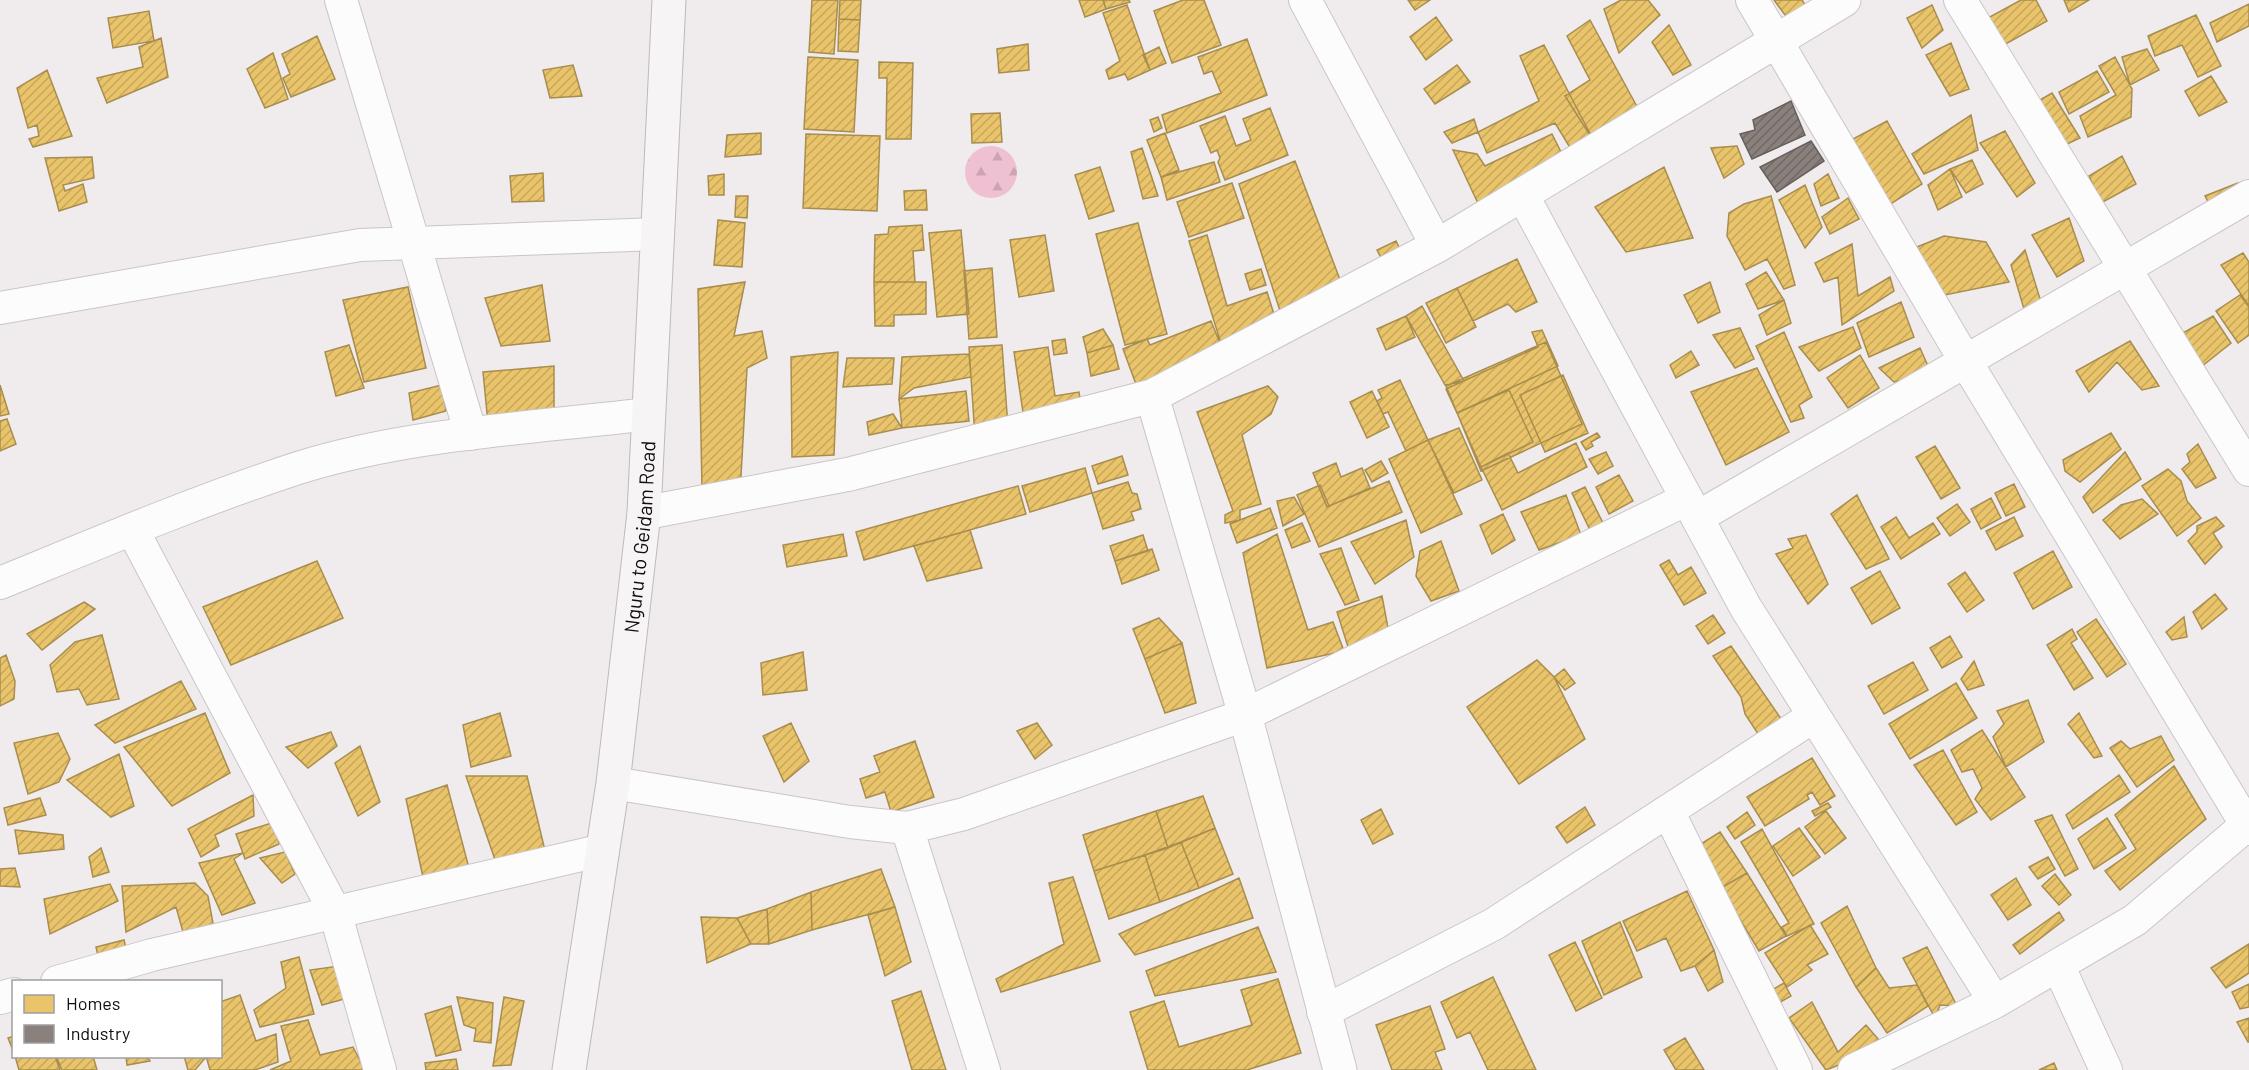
<svg xmlns="http://www.w3.org/2000/svg" width="2249" height="1070" viewBox="0 0 2249 1070" font-family="Barlow,sans-serif">
<style>
.forest{fill:url(#forest-firs)}
.homes{fill:url(#homes-hatch);stroke:#a88d4e;stroke-width:1.5}
.industry{fill:url(#industry-hatch);stroke:#655e5b;stroke-width:1.5}
.lines{fill:none;stroke-linecap:round;stroke-linejoin:round}
.street-casing{stroke:#cac6c8;stroke-width:34}
.secondary-casing{stroke:#cac6c8;stroke-width:35}
.primary-casing{stroke:#c0b8bb;stroke-width:35}
.street{stroke:#fdfcfc;stroke-width:32}
.secondary{stroke:#fdfcfc;stroke-width:33}
.primary{stroke:#f7f4f5;stroke-width:33}
.labels{text-anchor:middle;dominant-baseline:central;stroke-width:6;stroke-linejoin:round;paint-order:stroke}
.street-label{font-size:20px;fill:#0f0d0e;stroke:#fff}
</style>
<defs>
<pattern id="forest-firs" width="22" height="20" patternUnits="userSpaceOnUse" patternTransform="scale(1.5)"><rect width="22" height="20" fill="#efc0d2"/><path d="M5 1l3.5 6h-7zM16 11l3.5 6h-7z" fill="#cca4b3"/></pattern>
<pattern id="homes-hatch" width="6" height="6" patternUnits="userSpaceOnUse" patternTransform="scale(1.5)"><rect width="6" height="6" fill="#e9c46a"/><path d="M-1 1l2-2M0 6l6-6M5 7l2-2" fill="none" stroke="#c7a75b"/></pattern>
<pattern id="industry-hatch" width="6" height="6" patternUnits="userSpaceOnUse" patternTransform="scale(1.5)"><rect width="6" height="6" fill="#8a817c"/><path d="M-1 1l2-2M0 6l6-6M5 7l2-2" fill="none" stroke="#6f6864"/></pattern>
</defs>
<rect width="100%" height="100%" fill="#f0ebed"/>
<!-- forest -->
<path class="forest" d="M965 172a26 26 0 1 1 52 0a26 26 0 1 1-52 0Z"/>
<!-- homes -->
<path class="homes" d="M812,0h26l-4,54 -25,-2z
M840,0h21l-1,20 -21,-1z
M1079,0h24l3,9 -21,8z
M1103,0h26l1,2 -24,7z
M1183,0h21l17,45 -49,18 -18,-52z
M1408,0h22l-15,10z
M1621,0h27l12,15 -41,38 -15,-44z
M1774,0h28l5,8 -16,15z
M2021,0h15l11,21 -45,25 -16,-27z
M2064,0h25l-20,12z
M2249,4v22l-32,16 -7,-19z
M1127,5l23,65 -22,10 -3,-6 -16,5 -3,-9 14,-9 -17,-48z
M1932,5l11,25 -21,18 -15,-30z
M149,11l5,30 -41,7 -5,-30z
M2196,15l25,51 -23,11 -16,-32 -27,11 -7,-20z
M1436,17l16,23 -26,20 -16,-23z
M839,19l21,1 -2,32 -20,-1z
M1590,20l51,94 -45,31 -31,-49 25,-16 -23,-44z
M1669,25l22,40 -18,10 -21,-33z
M317,36l18,43 -44,18 -8,-19 7,-4 -8,-20z
M161,38l7,39 -61,26 -10,-25 46,-11 -4,-20z
M1247,39l20,56 -100,38 -5,-18 59,-22 -9,-22 -8,3 -6,-17z
M1951,43l18,46 -19,7 -24,-41z
M1028,44l1,26 -30,3 -2,-24z
M1544,45l52,100 -22,9 -19,-31 -68,30 -9,-21 61,-31 -19,-45z
M1159,47l7,16 -16,7 -7,-15z
M2147,49l12,21 -29,15 -8,-28z
M273,53l15,46 -23,9 -18,-39z
M808,57l50,3 -4,72 -50,-3z
M2115,57l17,32 -1,28 -43,20 -8,-21 36,-21 -17,-29z
M879,62l34,1 -2,76h-25l1,-61h-8z
M573,65l9,31 -32,2 -7,-28z
M1457,65l13,17 -35,22 -11,-15z
M47,70l25,66 -39,11 -4,-8 10,-3 -2,-11 -9,3 -11,-40z
M2097,71l12,21 -40,22 -10,-22z
M2211,76l16,26 -28,14 -14,-25z
M2052,93l28,45 -15,7 -27,-44z
M1270,108l18,47 -63,25 -7,-18 2,-4 -3,-8 -6,3 -11,-27 25,-10 11,30 15,-6 -8,-21z
M1000,113l2,29 -30,1 -1,-29z
M1971,115l7,35 -54,24 -12,-20z
M1158,117l4,11 -8,4 -4,-12z
M1474,119l4,13 -26,11 -8,-11z
M1887,121l35,63 -33,21 -38,-65z
M2005,131l30,52 -18,14 -37,-54z
M761,133v21l-36,3 2,-22z
M1165,133l14,37 -18,7 -14,-37z
M806,134l74,2 -3,75 -74,-3z
M1552,134l15,30 -84,50 -30,-64 24,4 8,12z
M1737,146l7,18 -20,14 -13,-30z
M1142,148l16,48 -15,3 -12,-47z
M2122,156l14,28 -35,19 -12,-27z
M92,157l2,21 -31,7 2,6 18,-7 4,18 -28,9 -14,-53z
M1972,160l11,24 -17,9 -16,-24z
M1295,161l47,124 -60,32 -43,-133z
M1214,162l6,20 -53,18 -6,-23z
M1100,167l14,44 -25,8 -14,-44z
M1664,167l29,71 -67,14 -31,-45z
M1950,169l12,28 -24,13 -10,-25z
M543,173l1,28 -32,1 -2,-26z
M724,174v21h-15l-1,-19z
M1828,174l11,24 -18,8 -7,-22z
M1232,183l12,35 -55,19 -12,-35z
M2238,183l8,15 -33,13 -8,-15z
M1805,185l17,42 -17,21 -26,-48z
M926,190l1,20h-22l-1,-19z
M736,196h12l-1,22 -12,-1z
M1771,196l24,89 -11,4 -17,-30 -22,11 -18,-34 2,-23 15,-9z
M1848,198l11,21 -29,15 -8,-17z
M2069,218l15,43 -27,16 -25,-42z
M718,220l27,3 -3,44 -28,-2z
M1138,223l29,111 -42,11 -29,-111z
M922,225l2,25 -11,1 2,31h-41l1,-47 13,-1 1,-7z
M961,230l8,84 -32,3 -8,-84z
M1045,235l9,56 -35,6 -9,-57z
M1207,235l20,71 40,-14 10,32 -53,29 -35,-112z
M1944,236l42,6 23,40 -69,14 -23,-49z
M1396,241l8,16 -18,10 -9,-17z
M1852,244l6,52 32,-19 4,14 -52,34 -4,-48 -14,5 -9,-19z
M2025,250l16,52 -17,7 -13,-44z
M2243,253l6,9v44l-28,-41z
M1517,259l20,43 -21,10 -8,-8 -35,17 -16,-33z
M992,268l5,69 -28,2 -5,-68z
M1261,269l5,16 -16,5 -5,-16z
M1766,272l18,28 -26,9 -12,-25z
M745,282l-11,54 28,-5 5,27 -20,10 -7,126 -38,-6 -4,-199z
M874,282h52v32l-32,1v11h-19z
M1710,282l10,30 -22,11 -14,-28z
M542,285l8,56 -49,5 -16,-48z
M408,287l18,81 -62,14 -21,-82z
M1457,288l19,39 -30,16 -20,-40z
M2240,295l9,12v28l-11,8 -22,-32z
M1784,300l7,23 -24,12 -8,-20z
M1901,302l13,35 -45,20 -12,-34z
M1422,306l42,75 -19,4 -39,-69z
M1406,316l9,21 -29,13 -9,-21z
M2213,316l18,27 -30,24 -20,-33z
M1211,321l13,32 -87,34 -14,-38 24,-10 3,6z
M1853,327l8,21 -42,23 -20,-24z
M1740,328l14,31 -19,9 -22,-33z
M1103,329l10,16 -26,8 -4,-16z
M1542,330l16,36 -101,47 -11,-24 92,-42 -6,-15z
M1784,332l28,65 -13,8 5,13 -13,4 -35,-76z
M1065,339l2,14 -13,2 -2,-14z
M2130,341l29,45 -17,4 -25,-28 -28,30 -13,-21z
M1546,342l36,82 -101,47 -35,-85z
M349,345l15,43 -28,8 -11,-44z
M1002,345l6,82 -33,10 -6,-90z
M1113,345l6,24 -28,7 -4,-23z
M1048,347l7,49 24,-4 3,18 -58,9 -10,-67z
M1920,348l12,27 -38,7 -15,-14z
M1691,351l8,14 -23,13 -6,-13z
M838,352l-4,103 -42,2 -1,-100z
M969,354l2,23 -57,11 -15,11 3,-42z
M1860,355l19,33 -31,20 -21,-30z
M847,358h47l-2,26 -49,3z
M554,366v52l-66,5 -5,-51z
M1757,368l32,64 -63,33 -35,-73z
M1563,375l25,58 -43,19 -25,-57z
M1400,380l28,60 -22,11 -18,-39 -5,2 -6,-13 5,-3 -4,-8z
M0,385l9,29 -9,2z
M442,385l4,26 -33,9 -4,-27z
M1268,386l10,11 -7,17 -29,21 19,69 -21,6v10l-15,3v-8l8,-4 -36,-99z
M1509,390l24,52 -52,25 -24,-54z
M966,391l3,30 -67,7 -3,-29z
M1372,391l17,36 -22,11 -17,-36z
M893,414l9,14 -33,7 -2,-13z
M7,419l9,25 -16,7v-30z
M1459,428l23,52 -28,13 -26,-53z
M1597,433l3,4 -9,5 2,4 -7,4 -5,-8z
M2111,433l10,16 -41,33 -15,-11 -2,-11z
M1428,440l34,74 -41,19 -32,-74z
M1576,443l11,24 -85,43 -21,-43 27,-14 10,20z
M2198,444l18,34 -20,10 -14,-19 8,-7 -3,-8z
M1935,446l25,42 -19,11 -25,-42z
M1606,452l7,14 -15,8 -9,-15z
M2125,452l16,27 -48,34 -10,-16z
M1122,456l6,19 -30,9 -6,-18z
M1381,461l7,12 -16,9 -7,-12z
M1336,463l5,14 21,-9 8,20 -43,19 -14,-34z
M1085,468l7,25 -62,19 -8,-26z
M2168,469l13,12 6,20 14,17 -24,18 -35,-50z
M1619,475l14,26 -24,13 -13,-27z
M1389,481l13,31 -83,35 -22,-52 23,-10 9,21z
M1128,482l4,11 5,1 4,15 -10,3 3,8 -31,9 -11,-36z
M2014,484l11,23 -19,9 -11,-23z
M1018,486l8,28 -162,46 -8,-28z
M1585,487l18,36 -13,7 -18,-37z
M1566,495l15,40 -42,15 -18,-38z
M1857,495l32,64 -23,10 -35,-55z
M1294,497l10,17 -21,12 -6,-25z
M1991,498l10,20 -20,11 -10,-20z
M2142,499l16,15 -38,25 -17,-19 18,-15z
M1957,504l13,18 -20,14 -13,-18z
M1270,508l7,20 -40,15 -7,-19z
M1503,514l12,26 -23,14 -12,-29z
M1896,517l13,21 24,-15 7,11 -39,25 -20,-32z
M2014,517l9,19 -27,14 -10,-19z
M2216,517l8,9 -11,7 9,14 -17,17 -17,-23 9,-9v-6z
M1406,520l8,37 -39,27 -24,-42z
M1302,523l8,18 -18,7 -7,-18z
M970,530l12,38 -55,13 -13,-35z
M843,534l4,22 -60,11 -4,-22z
M1277,534l31,96 25,-8 11,29 -77,17 -24,-115z
M1143,535l5,16 -33,10 -5,-15z
M1806,535l22,49 -20,20 -32,-50 17,-6 -5,-9z
M1441,541l18,50 -28,10 -15,-25 4,-25z
M1341,548l18,52 -14,5 -25,-51z
M1152,549l7,21 -37,14 -7,-23z
M2053,551l19,36 -39,22 -19,-36z
M1669,560l9,15 13,-8 15,26 -22,12 -24,-40z
M317,561l26,57 -112,47 -28,-58z
M1880,571l20,37 -28,16 -21,-36z
M1965,572l19,28 -17,12 -19,-28z
M2215,594l12,15 -25,20 -9,-17z
M1382,596l6,32 -39,22 -12,-38z
M84,602l11,7 -53,41 -15,-16z
M1713,615l12,18 -17,11 -12,-18z
M2184,617l3,20 -15,3 -6,-8z
M1159,618l23,25 -37,16 -12,-30z
M2096,619l30,45 -19,13 -30,-45z
M2072,629l5,10 -6,4 22,35 -19,12 -27,-45z
M102,635l17,64 -32,6 -8,-16 -22,3 -7,-27 25,-23z
M1950,636l12,21 -20,11 -12,-20z
M1182,643l14,60 -31,10 -20,-54z
M1731,646l55,80 -22,17 -19,-29 -4,-17 -28,-41z
M803,652l4,38 -44,5 -2,-32z
M6,655l9,26 -1,18 -14,7v-48z
M1537,660l17,17 31,62 -66,45 -52,-77z
M1974,661l10,24 -16,5 -7,-11z
M1913,662l15,28 -44,24 -16,-28z
M1564,669l11,14 -10,7 -11,-13z
M181,681l15,28 -81,34 -20,-18z
M1956,683l21,35 -67,41 -21,-35z
M2028,700l16,42 -38,25 -13,-30 11,-13 -7,-13z
M205,713l25,60 -58,33 -48,-59z
M500,713l11,43 -40,11 -8,-42z
M2079,713l23,43 -8,2 -26,-34z
M791,723l18,38 -25,21 -21,-46z
M1037,723l15,22 -17,14 -18,-28z
M1982,730l43,67 -34,23 -16,-21 7,-11 -9,-19 -11,3 -11,-22z
M331,732l6,14 -29,22 -22,-21z
M58,733l12,26 -11,23 -31,12 -14,-51z
M2161,736l13,24 -37,27 -27,-39 11,-7 9,8z
M915,741l19,56 -43,15 -6,-20 -19,6 -6,-19 20,-7 -6,-16z
M360,746l20,56 -22,14 -23,-53z
M1943,750l34,62 -21,13 -42,-60z
M119,754l15,52 -23,11 -44,-37z
M1812,758l23,38 -15,9 -8,-13 -5,3 2,4 -44,27 -18,-29z
M2174,766l32,53 -86,71 -15,-19 31,-22 -21,-34z
M2119,775l11,17 -57,37 -7,-14z
M466,776h61l21,87 -48,11z
M447,785l22,83 -43,23 -20,-92z
M253,795l1,21 -39,19 4,11 -18,11 -13,-28z
M1203,796l12,32 -47,20 -12,-37z
M40,798l6,17 -38,10 -4,-17z
M1828,803l3,4 -16,9 -3,-5z
M1585,807l10,18 -28,18 -11,-16z
M1381,809l12,25 -20,10 -12,-24z
M1156,811l12,37 -74,23 -11,-36z
M1826,811l20,27 -21,16 -20,-27z
M1747,812l8,13 -20,14 -8,-12z
M2052,815l26,54 -13,7 -30,-55z
M2107,818l19,30 -32,21 -16,-30z
M275,822l4,22 -34,15 -9,-25z
M1215,828l18,46 -34,14 -18,-46z
M1799,828l21,29 -27,19 -20,-30z
M1762,829l52,95 -27,12 -5,-9 7,-4 -48,-81z
M15,830l48,5 1,14 -45,5z
M1720,832l27,41 -26,15 -25,-41z
M1181,842l18,46 -39,14 -15,-47z
M101,848l8,24 -16,5 -4,-20z
M285,852l10,22 -13,9 -22,-25z
M243,853l-9,6 21,44 -33,12 -23,-52z
M1145,855l15,47 -51,17 -15,-48z
M2048,857l7,12 -17,10 -9,-12z
M15,868l5,19 -20,-1v-17z
M881,869l14,38 -83,23 -1,-38z
M1747,873l39,63 -27,15 -38,-63z
M2055,874l16,21 -12,10 -17,-19z
M1073,877l27,84 -99,31 -5,-13 68,-35 -15,-61z
M1239,878l14,40 -118,37 -16,-21z
M2016,878l15,27 -23,15 -17,-25z
M195,883l13,13 8,44 -31,-1 -9,-32 -50,25 -4,-46z
M110,884l8,17 -68,33 -6,-35z
M1687,891l27,59 -19,16 -14,5 -15,-33 -29,13 -14,-30z
M811,892l1,38 -43,14 -2,-35z
M1847,906l29,62 -20,19 -35,-64z
M895,907l16,55 -26,14 -17,-61z
M767,909l2,35h-18l-14,-26z
M2059,912l5,8 -44,34 -7,-9z
M701,917l36,1 14,26 -44,19z
M1620,922l22,55 -38,18 -22,-54z
M1810,925l18,29 -21,11 5,5 -25,17 -22,-34z
M1258,927l18,45 -121,24 -9,-25z
M124,940l5,21 -29,3 -4,-17z
M1575,942l27,56 -26,13 -27,-56z
M2249,944v29l-23,15 -15,-20z
M1927,947l30,59 -17,-1 -5,13 -32,-60z
M1714,950l9,32 -15,9 -13,-25z
M299,957l15,57 -54,13 -6,-17 32,-22 -5,-26z
M339,966l9,32 -26,7 -12,-35z
M1876,968l13,20 28,-3 11,21 -41,27 -31,-46z
M1493,977l43,93h-48l-18,-38 -13,6 -16,-36z
M1278,979l23,74 -54,17h-99l-18,-58 34,-11 15,46 73,-22 -11,-35z
M1784,983l7,13 -14,8 -7,-13z
M2249,984v23l-9,2 -8,-17z
M921,991l25,79h-34l-20,-69z
M240,995l16,46 20,-7 2,28 -23,8h-45l-4,-14h14v-54z
M457,997l36,6 -2,40 -17,-2 2,-12 -12,-4z
M504,997l20,4 -13,64 -18,1z
M1812,1002l26,50 28,-27 19,22 -59,23 -37,-52z
M451,1006l10,44 -25,6 -11,-42z
M1430,1006l15,43 -10,3 7,18h-50l-16,-45z
M2249,1018v24h-1l-11,-20z
M308,1020l12,35 33,-8 12,23h-95l21,-9 -10,-35z
M14,1036v17l-6,-15z
M1685,1038l19,32h-28l-12,-20z
M15,1056h40l5,14h-41z
M56,1056h37l4,14h-35z
M126,1056h21l3,5 -23,4z
M184,1056h22v1l-11,13h-7z
M456,1059l2,11h-32l-1,-7z
M2054,1063l3,7h-18z"/>
<!-- industry -->
<path class="industry" d="M1791,101l14,34 -53,24 -12,-25 15,-4 -2,-10z
M1811,141l13,20 -47,31 -17,-25z"/>
<g class="lines">
<defs>
<path id="street" d="M341,0l130,434
M1305,0l132,246
M1752,0l214,362 283,467
M1960,0l289,470
M1523,196l223,412 249,394
M0,308l360,-63 298,-11
M1698,517l551,-321
M132,529l203,383 45,158
M0,583c98,-40 197,-82 298,-115 112,-35 235,-40 351,-54
M613,783l237,39 57,6 57,-14 281,-99 442,-216
M1668,811l128,259
M907,828l77,242
M2058,965l48,105
M57,982l95,-27 451,-105
M0,998l14,-4
M1323,1012l171,-88 320,-208
M1854,1070l141,-68 140,-82 114,-97"/>
<path id="secondary" d="M1152,396l93,319 95,355
M644,513l206,-39 302,-78 285,-150 407,-246"/>
<g id="primary">
<path id="s1" d="M569,1070l44,-287 31,-270 25,-513"/>
</g>
</defs>
<!-- street casing -->
<use href="#street" class="street-casing"/>
<!-- secondary casing -->
<use href="#secondary" class="secondary-casing"/>
<!-- primary casing -->
<use href="#primary" class="primary-casing"/>
<!-- street -->
<use href="#street" class="street"/>
<!-- secondary -->
<use href="#secondary" class="secondary"/>
<!-- primary -->
<use href="#primary" class="primary"/>
</g>
<g class="labels">
<!-- street labels -->
<g class="street-label">
<text stroke="none"><textPath href="#s1" startOffset="538">Nguru to Geidam Road</textPath></text>
</g>
</g>
<!-- legend -->
<rect x="12" y="980" width="210" height="78" fill="#ffffff" stroke="#9f9e9f" stroke-width="1.5"/>
<rect x="24" y="995" width="30" height="18" fill="#e9c46a" stroke="#9f9e9f" stroke-width="1.5"/>
<text x="66" y="1010" font-size="18" fill="#0f0d0e">Homes</text>
<rect x="24" y="1025" width="30" height="18" fill="#8a817c" stroke="#9f9e9f" stroke-width="1.5"/>
<text x="66" y="1040" font-size="18" fill="#0f0d0e">Industry</text>
</svg>
